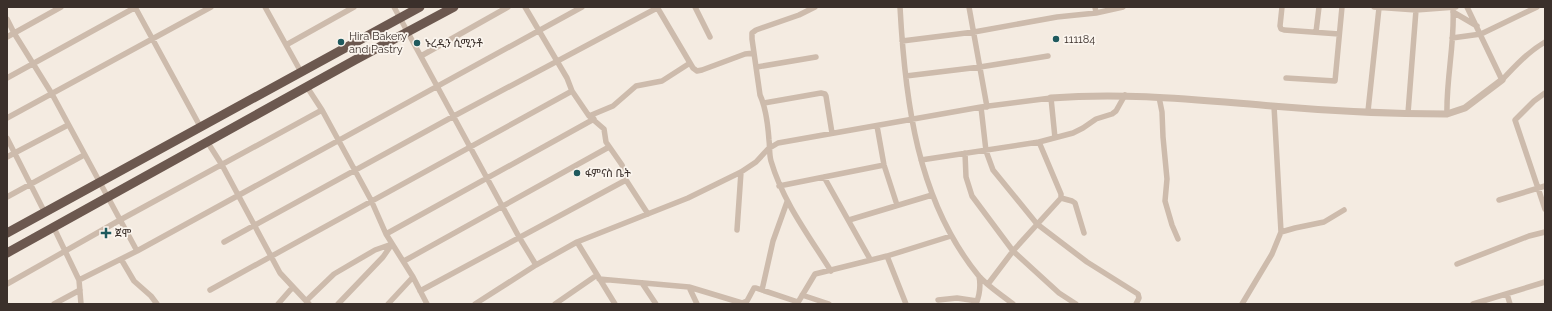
<svg xmlns="http://www.w3.org/2000/svg" width="1552" height="311" viewBox="0 0 1552 311" font-family="Raleway,'Noto Sans Ethiopic',sans-serif">
<style>
.lines{fill:none;stroke-linecap:round;stroke-linejoin:round}
.minor{stroke:#cdbbac;stroke-width:5.5}
.tertiary{stroke:#cdbbac;stroke-width:7}
.trunk{stroke:#6c584f;stroke-width:9}
.poi-dot{fill:#1f5a5e;stroke:#fbf5ee;stroke-width:1.5}
.labels{text-anchor:middle;dominant-baseline:central;stroke-width:3.5;stroke-linejoin:round;paint-order:stroke}
.poi-label{font-size:11px;fill:#3b302b;stroke:#fbf5ee;text-anchor:start}
</style>
<rect width="100%" height="100%" fill="#f4ebe1"/>
<g class="lines">
<!-- minor -->
<path class="minor" d="M135,7l66,121
M265,7l36,65
M394,7l125,230 17,28
M525,7l42,71 5,13 17,25 15,13 2,13 16,23 4,15 22,34
M657,7l36,61 4,3 5,-1 43,-16 9,-1
M695,7l15,30
M815,7l-16,8 -43,15 -4,3v6l8,56c6,13 8,31 9,45 1,8 0,14 2,21 12,41 38,75 60,110
M900,7c5,93 17,193 78,268 9,11 24,20 35,29
M969,7l18,100
M1095,7l1,6
M1282,7l-2,19 1,3 3,1 55,4
M1374,7l42,3 40,-3
M1467,7l35,73c13,-14 26,-28 43,-38
M1453,12l24,14
M7,19l7,14 38,61 85,157
M1316,32l3,-25
M7,37l54,-30
M1452,38l29,-4 56,-27
M902,41l72,-9 83,-15 39,-4 27,-6
M286,45l68,-38
M421,56l87,-49
M757,67l59,-10
M906,76l74,-9 68,-11
M7,78l129,-71
M1286,78l49,3 7,-74
M307,87l15,23 49,90 15,34 27,43 14,27
M1545,93l-11,8 -19,19 30,89
M1159,97l3,15 1,25 4,42 -2,22 7,24 6,14
M764,103l57,-10 4,1 1,2 6,37
M981,107l5,44 7,19 44,54 50,38 51,32 1,4 -3,6
M1368,111l11,-103
M1408,113l8,-103
M1447,114c-1,-35 8,-71 6,-106
M589,116l24,-10 23,-20 26,-5 28,-18
M7,118l204,-111
M877,126l7,39 13,40
M7,138l38,75
M1039,142l34,-9 10,-5 13,-9 16,-5 4,-3 9,-16
M208,143l14,22 58,108 29,31
M965,153l1,24 6,19 41,55 46,42 17,11
M7,157l61,-32
M921,160l118,-18 22,52v4l-48,53 -25,33
M824,177l46,82
M779,186l105,-21
M7,197l77,-42
M1061,198l11,3 3,2 9,30
M1499,200l46,-14
M849,220l83,-25
M54,228l25,52 2,24
M737,230l4,-58
M1281,232l14,-4 29,-6 20,-12
M386,234l208,-115
M224,242l230,-126 203,-108
M577,242l38,62
M887,256l19,48
M121,259l13,22 17,15 6,8
M404,261l205,-114
M1457,264l72,-28 16,-4
M599,279l90,8 53,16 5,-2 7,-13h2l42,14
M79,280l58,-29 445,-244
M642,283l14,21
M7,284l113,-64 202,-110
M689,287l8,17
M210,290l362,-199
M762,290l11,-49 14,-39
M420,291l206,-111
M1507,294l3,10
M802,295l27,9
M938,300l19,-2 20,3
M306,301l28,-27 41,-24 17,-6
M54,304l26,-14
M278,304l14,-16
M338,304l45,-47 9,-13
M388,304l25,-27
M475,304l61,-39 41,-23 111,-44 53,-26 15,-10 12,-13 10,-6 203,-36 70,-9 4,40
M555,304l42,-29
M797,304l18,-30 72,-18 64,-20
M976,304c4,-10 5,-18 3,-28
M1242,304l30,-50 9,-22 -7,-126
M1473,304l72,-22"/>
<!-- tertiary -->
<path class="tertiary" d="M1051,98c76,-6 146,2 221,8 58,5 117,8 175,8l18,-6 37,-28"/>
<!-- trunk -->
<path class="trunk" d="M7,233l413,-226
M7,253l348,-193 99,-53"/>
</g>
<!-- markers -->
<g class="poi-dot">
<circle cx="1056" cy="39" r="4"/>
<circle cx="341" cy="42" r="4"/>
<circle cx="417" cy="43" r="4"/>
<circle cx="577" cy="173" r="4"/>
<path d="M104 227h4v4h4v4h-4v4h-4v-4h-4v-4h4z"/>
</g>
<g class="labels">
<!-- poi labels -->
<g class="poi-label">
<text x="349" y="36">Hira Bakery<tspan x="349" dy="13">and Pastry</tspan></text>
<text x="1064" y="39">111184</text>
<text x="425" y="43">ኑረዲን ሲሚንቶ</text>
<text x="585" y="173">ፋምናስ ቤት</text>
<text x="115" y="233">ጀሞ</text>
</g>
</g>
<!-- border -->
<rect width="1552" height="311" fill="none" stroke="#3b302b" stroke-width="16"/>
</svg>
